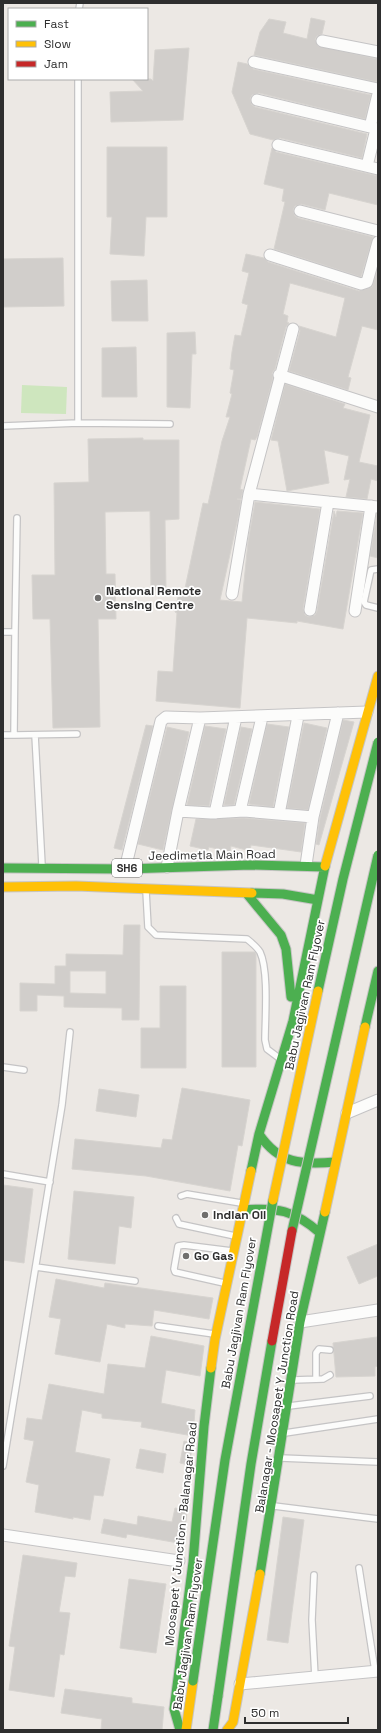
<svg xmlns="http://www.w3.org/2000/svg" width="381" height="1733" viewBox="0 0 381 1733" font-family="'Space Grotesk',sans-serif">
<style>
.green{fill:#cee6be}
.building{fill:#d1cecb;stroke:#d7d4d0;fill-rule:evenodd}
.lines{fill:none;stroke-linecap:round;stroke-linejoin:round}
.lane-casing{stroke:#c5c4c5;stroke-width:8}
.street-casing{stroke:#c5c4c5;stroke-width:13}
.fast-casing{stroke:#c6c5c4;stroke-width:11}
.slow-casing{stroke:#c6c5c4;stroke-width:11}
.lane{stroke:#fcfcfb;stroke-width:5.5}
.street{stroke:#fcfcfb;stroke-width:11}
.fast{stroke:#4caf50;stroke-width:9}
.slow{stroke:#ffc107;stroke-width:9}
.fast-bridge-casing{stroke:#c6c5c4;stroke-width:11;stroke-linecap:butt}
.slow-bridge-casing{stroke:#c6c5c4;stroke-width:11;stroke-linecap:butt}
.jam-bridge-casing{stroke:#c6c5c4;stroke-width:11;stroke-linecap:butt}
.fast-bridge{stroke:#4caf50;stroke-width:9}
.slow-bridge{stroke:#ffc107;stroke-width:9}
.jam-bridge{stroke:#c62828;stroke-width:9}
.poi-dot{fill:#706f6e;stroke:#fff;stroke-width:1.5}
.labels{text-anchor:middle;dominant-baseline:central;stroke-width:3.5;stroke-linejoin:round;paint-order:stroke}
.shield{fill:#fff;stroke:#6d6d6d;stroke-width:1}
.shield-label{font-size:11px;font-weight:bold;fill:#2e2e2e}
.poi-label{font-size:12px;font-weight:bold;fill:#2e2e2e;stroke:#fff;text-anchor:start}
.street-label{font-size:12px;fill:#2e2e2e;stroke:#fff}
</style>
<rect width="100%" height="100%" fill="#ece8e4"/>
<!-- green -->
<path class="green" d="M22,385l45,2 -1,27 -45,-1z"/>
<!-- building -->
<path class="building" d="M311,18l14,3 -3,13 -5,2 -2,3 3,7 60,13 -1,23 -123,-27 6,-23 9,-13 17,3 -3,11 24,6z
M189,48l-6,72 -72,2 -1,-30 33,-1 -11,-12h19l2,2 2,-31z
M238,62l9,2 6,5 118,26 -6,24 -106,-26 -7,2 -2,4 2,6 3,2 112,27 -5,24 -82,-20 -7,2 -23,-6 -18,-42z
M107,147h60v70h-21l-2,39 -34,-2 2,-37h-5z
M272,148l4,4 102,24v29l-49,-12 -4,17 -24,-6 -6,2 -2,4 2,6 3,2 75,19 -12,40 -87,-28 11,-47 -3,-1 2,-12 -20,-5z
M246,254l18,4 4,4 91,29 13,-4 6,-19v62l-16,-4 -14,51 3,1 -3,12 -59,-19 11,-40 -1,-5 37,11 9,-39 -55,-15 -7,31 5,2 -1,6 2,1 -3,4 -11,42 -3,4 1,5 -16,59 -2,3 -4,-1 -11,50 3,1 -2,9h-4l4,1 -2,13 -19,87 22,2 6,-60 7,-40 65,7 -17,100 2,6 4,2 6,-2 2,-4 17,-100 2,6 1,-6 26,2 -20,116 -46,-8v2l-50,-5 -7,90 -84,-7 2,-30 15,1 4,-59 -2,-1 4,-20 5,1 19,-90 5,1 14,-63 8,-24h-4l6,-23 -2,-1 4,-23 -4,-1 2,-17 3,-17 6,1 7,-31 -6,-2 7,-30 -7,-2z
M63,258l1,48 -61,1v-48z
M147,280l1,41h-36l-1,-40z
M195,332l1,22h-4l-2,54 -23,-1v-74z
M136,347l1,50h-35v-49z
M285,384l60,20 -2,4 27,7 -11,47 19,4v15l-7,-2 -4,20 -21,-2 4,-18 -6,1 5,-24 -25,-6 5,33 -42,8 -9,-50 -7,-1z
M143,438v2h36v79l-14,1 1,70h-15l-1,-79 -45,1 1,62h9l1,45h-18l2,108 -47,1 -3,-109h-17l-1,-44h23l-1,-92 35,-1 -1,-43z
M377,514h1v44l-8,-2z
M343,720l11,2 -35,123 -3,-1 4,-26z
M304,723l23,5 -19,82 -21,-2z
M267,724l22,3 -16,80 -24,-3z
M146,725l7,1 -31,124 -8,-2z
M205,726l21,3 -17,77 -22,-1z
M167,727l22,5 -26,118 -25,-6z
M241,727l11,2 -18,76h-10z
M244,818l61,5 -4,29 -50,-7 -1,6 -19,-5 -1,6 -21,-5 -1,3 -18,-4 6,-27z
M124,925h16l-1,95h-17v-12l-58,-1v-11l-27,-1v16h-17v-28l35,1v-18h11v-12l57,1zM70,971h36v23l-36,-1z
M222,952h33l1,2v113h-34z
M160,986h26v82h-45v-40h19z
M182,1088l68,12 -8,46 -4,-1 -8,46 -84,-15 -74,-7 3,-30 86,9 2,-9 9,1z
M99,1089l40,6 -3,22 -40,-6z
M3,1185l30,4 -9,74 -21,-3z
M74,1191l60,6 -3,31 -12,-2 -4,38 -47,-5z
M378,1244v32l-19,8 -12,-27z
M56,1279l48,9 1,-5 108,15 -4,21 -55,-9 -2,16 -27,-2v4l-18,-4 -7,38 -45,-8 6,-35 -12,-2z
M151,1336l53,10 -4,30 -34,-6 -5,33 34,7 -2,26 -52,-9 1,-5 -40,-4v-4l-20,-4 -7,42 35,7 -7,37 -9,-1 -4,25 -17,-3v2l-38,-7 4,-27 -13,-3 8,-41 -10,-2 3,-21 15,2 7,-36 55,10 4,-30 37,4z
M377,1337l1,29 -3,1v9l-39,1 -3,-34z
M184,1441l8,2 -2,22 -10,-2z
M140,1449l26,5 -3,19 -27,-5z
M175,1508l12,2 -3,34 -57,-10 -1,4 -25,-5 3,-14 33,6 1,-9 34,6z
M283,1517l21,3 -16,123 -21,-3z
M23,1555l54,8 -2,14 -10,-1 -6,36 11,1 -6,42 -4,-1 -6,43 -45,-7 6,-43 -6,-1z
M129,1579l37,5 -10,69 -36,-5z
M65,1689l67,9v5l32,4 -2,23h-61l1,-11 -41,-6z"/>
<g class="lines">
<defs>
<path id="lane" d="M79,9l1,-6
M78,79v344l92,1
M3,426l75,-3
M378,569l-7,1 -7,32 2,3 12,3
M3,632h12l2,-114
M15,632l-1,103 63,-1
M3,735h11
M35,735l7,130
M146,891l2,36 8,8 91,4c5,4 10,8 13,13 9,19 5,67 5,88l2,9 12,9
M3,1067l21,3
M3,1174l47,8
M181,1196l6,-2 54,9
M176,1218l3,6 56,12
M36,1267l99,14
M224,1283l-49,-11 -1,-3 4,-23 6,-1 48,6
M158,1326l56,8
M316,1379v-26l3,-4 11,1
M293,1380l30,-1 7,-4
M289,1406l81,-10
M285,1433l93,-14
M281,1458l97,4
M3,1466l59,-361 8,-73
M274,1506l104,13
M359,1568l16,103
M314,1575l-2,45 3,57"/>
<path id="street" d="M322,41l56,11
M254,62l124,27
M257,100l121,29
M370,127l8,-33
M278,145l100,24
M367,166l9,-37
M300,211l78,20
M270,255l91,29 6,-2 11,-40
M279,375l99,32
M249,494l44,-165
M232,594l17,-100 129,13
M310,610l18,-108
M355,611l16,-105
M178,811l33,2 33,-2 69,6 25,-104
M240,811l22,-94
M215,813l21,-96
M279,814l19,-98
M306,865l7,-48
M167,867l11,-56 22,-93 167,-6
M125,869l36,-148 5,-4 34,1
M347,1113l31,-13
M300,1322l78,-12
M3,1535l176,26
M240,1684l138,-13"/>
<path id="fast" d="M3,868l122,1 126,-4 74,2
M252,893l31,1 35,6
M247,894l34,41 5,14 5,48
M365,1027l13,-56
M259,1134c20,30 43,31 76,28
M251,1171l8,-37 34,-113 32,-155
M243,1210c34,-3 51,0 77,23
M260,1574l40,-252 25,-110
M180,1730l-6,-21 19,-147 11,-136 7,-58
M213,1730l5,-34"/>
<path id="slow" d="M325,866l53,-190
M3,887l73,-1 176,7
M325,1212l40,-185
M211,1368l4,-29 36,-168
M186,1730l7,-49
M227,1730l6,-8 27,-148"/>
</defs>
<!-- lane casing -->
<use href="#lane" class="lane-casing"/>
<!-- street casing -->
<use href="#street" class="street-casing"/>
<!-- fast casing -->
<use href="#fast" class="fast-casing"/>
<!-- slow casing -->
<use href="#slow" class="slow-casing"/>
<!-- lane -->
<use href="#lane" class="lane"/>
<!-- street -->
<use href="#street" class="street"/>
<!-- fast -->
<use href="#fast" class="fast"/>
<!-- slow -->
<use href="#slow" class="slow"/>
<defs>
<path id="fast-bridge" d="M318,991l25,-112 35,-137
M292,1231l86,-376
M193,1681l32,-221 48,-260
M218,1696l33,-232 21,-123"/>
<path id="slow-bridge" d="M273,1200l45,-209"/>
<path id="jam-bridge" d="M272,1341l20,-110"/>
</defs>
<!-- fast-bridge casing -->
<use href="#fast-bridge" class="fast-bridge-casing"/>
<!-- slow-bridge casing -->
<use href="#slow-bridge" class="slow-bridge-casing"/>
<!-- jam-bridge casing -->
<use href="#jam-bridge" class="jam-bridge-casing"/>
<!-- fast-bridge -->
<use href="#fast-bridge" class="fast-bridge"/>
<!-- slow-bridge -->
<use href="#slow-bridge" class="slow-bridge"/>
<!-- jam-bridge -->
<use href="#jam-bridge" class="jam-bridge"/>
</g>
<!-- markers -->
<g class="poi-dot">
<circle cx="98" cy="598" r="4"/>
<circle cx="205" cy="1215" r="4"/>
<circle cx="186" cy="1256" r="4"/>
</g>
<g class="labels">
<!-- shield labels -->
<rect class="shield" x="112" y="859" width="30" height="18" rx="3"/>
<g class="shield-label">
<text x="127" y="868">SH6</text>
</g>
<!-- poi labels -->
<g class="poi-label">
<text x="106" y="591">National Remote<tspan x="106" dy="14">Sensing Centre</tspan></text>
<text x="213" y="1215">Indian Oil</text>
<text x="194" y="1256">Go Gas</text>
</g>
<!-- street labels -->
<g class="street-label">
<text transform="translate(212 855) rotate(-1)">Jeedimetla Main Road</text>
<text transform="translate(305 995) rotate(-78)">Babu Jagjivan Ram Flyover</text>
<text transform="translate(239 1313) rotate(-80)">Babu Jagjivan Ram Flyover</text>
<text transform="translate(277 1402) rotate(-81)">Balanagar - Moosapet Y Junction Road</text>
<text transform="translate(181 1534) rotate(-84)">Moosapet Y Junction - Balanagar Road</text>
<text transform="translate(188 1634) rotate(-82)">Babu Jagjivan Ram Flyover</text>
</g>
</g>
<!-- border -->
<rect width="381" height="1733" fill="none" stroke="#2e2e2e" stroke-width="8"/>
<!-- legend -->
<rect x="8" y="8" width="140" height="72" fill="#ffffff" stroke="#ababab"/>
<rect x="16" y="21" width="20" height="6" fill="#4caf50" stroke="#ababab"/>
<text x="44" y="28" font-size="12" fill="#2e2e2e">Fast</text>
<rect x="16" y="41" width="20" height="6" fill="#ffc107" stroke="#ababab"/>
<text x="44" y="48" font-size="12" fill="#2e2e2e">Slow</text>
<rect x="16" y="61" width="20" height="6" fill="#c62828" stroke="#ababab"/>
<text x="44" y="68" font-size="12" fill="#2e2e2e">Jam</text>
<!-- scale -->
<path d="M245 1717v6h103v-6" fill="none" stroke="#2e2e2e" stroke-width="2"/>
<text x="251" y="1717" font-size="12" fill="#2e2e2e" stroke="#ffffff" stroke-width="3" paint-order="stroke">50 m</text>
</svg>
